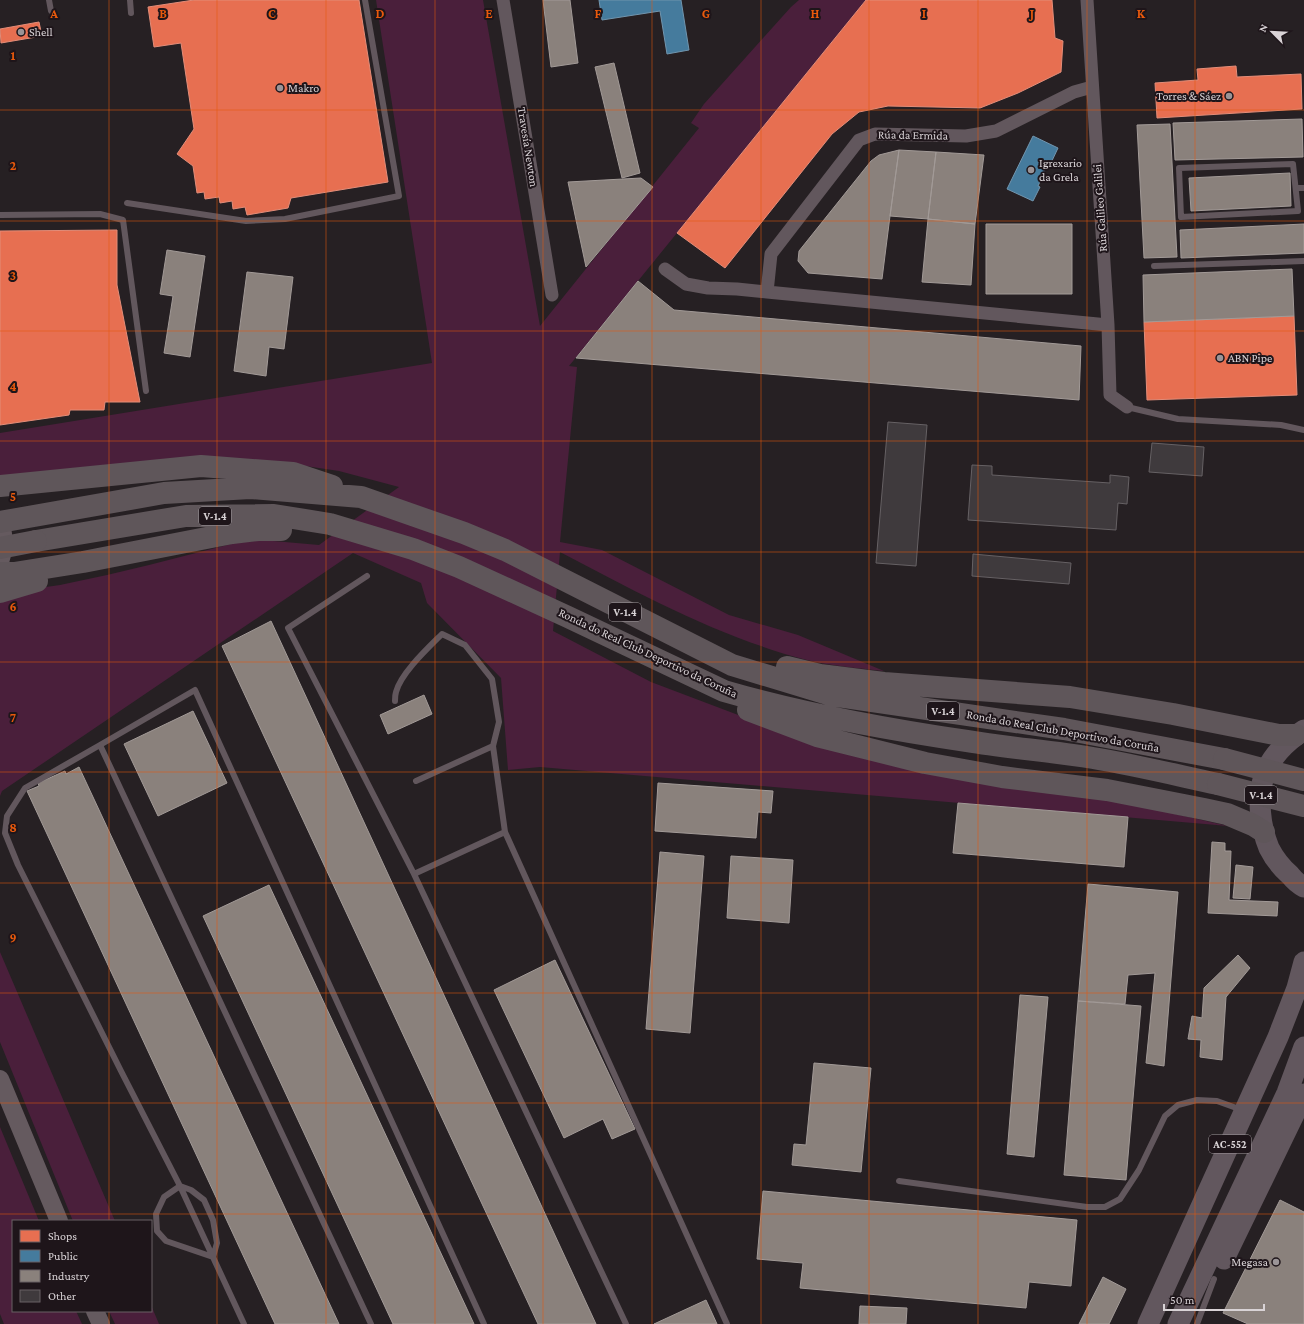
<svg xmlns="http://www.w3.org/2000/svg" width="1304" height="1324" viewBox="0 0 1304 1324" font-family="'Crimson Pro',serif">
<style>
.green{fill:#4a1f3b}
.shops{fill:#e76f51;stroke:#e38d79}
.public{fill:#457b9d;stroke:#7195ae}
.industry{fill:#8a817c;stroke:#a29a97}
.building{fill:#3f3a3d;stroke:#666164}
.lines{fill:none;stroke-linecap:round;stroke-linejoin:round}
.lane{stroke:#62575d;stroke-width:6}
.street{stroke:#62575d;stroke-width:13}
.secondary{stroke:#655a5f;stroke-width:18}
.primary{stroke:#62575e;stroke-width:21}
.highway{stroke:#5f565a;stroke-width:22}
.highway-bridge{stroke:#5f565a;stroke-width:22}
.grid{fill:none;stroke:#e8590c;stroke-width:1;stroke-opacity:0.55}
.poi-dot{fill:#9a9497;stroke:#1e151a;stroke-width:1.5}
.labels{text-anchor:middle;dominant-baseline:central;stroke-width:4;stroke-linejoin:round;paint-order:stroke}
.shield{fill:#1e151a;stroke:#a19a9e;stroke-width:1}
.shield-label{font-size:11px;font-weight:bold;fill:#d9d3d6}
.poi-label{font-size:12px;fill:#d9d3d6;stroke:#1e151a;text-anchor:start}
.street-label{font-size:12px;fill:#d9d3d6;stroke:#1e151a}
.grid-label{font-size:13px;text-anchor:middle;font-weight:bold;fill:#e8590c;stroke:#1e151a;stroke-width:4;stroke-linejoin:round;paint-order:stroke}
</style>
<rect width="100%" height="100%" fill="#262023"/>
<!-- green -->
<path class="green" d="M376,0h107l57,326 159,-198 -8,-5 13,-19 87,-97 8,-7h67l-297,366 8,1 -17,175 42,8 127,65 69,20 86,36c-27,-3 -55,-5 -81,-12 -86,-23 -165,-66 -243,-107l-7,79 98,51 156,59 320,62 101,23 -688,-59 -32,3 -7,-92 -74,-75 -6,-20 -68,-30 -351,238 -2,5v-197l18,-8 42,-6 47,-10 42,-10 86,-22 27,-3 57,5 80,-58 -60,-16 -47,-7 -292,12v-43l432,-70z
M0,952l115,269h-42l-73,-179z
M0,1127l39,94h-26v90h63l6,13h-78l-4,-10z
M151,1305l8,19h-44l-6,-13h42z"/>
<!-- shops -->
<path class="shops" d="M194,0h165l29,182 -97,16 -3,10 -41,7 -2,-8 -12,2 -1,-8 -12,2 -1,-6 -14,2 -1,-7 -7,1 -4,-27 -16,-12 17,-25 -13,-86 -27,4 -6,-40z
M866,0h186l3,38 8,3 -2,31 -43,21 -38,15 -92,-2 -29,6 -27,22 -107,134 -48,-35z
M39,22l3,14 -41,7 -1,-14z
M1236,66l1,11 64,-3 1,35 -145,9 -2,-35 43,-3 -1,-11z
M117,230v55l23,117h-35l-1,8h-34l-1,5 -69,10v-194z
M1294,316l3,79 -150,5 -3,-78z"/>
<!-- public -->
<path class="public" d="M599,0h82l8,50 -22,4 -7,-43 -58,9z
M1033,136l25,12 -8,17 -2,-1 -10,22 2,1 -7,14 -26,-12z"/>
<!-- industry -->
<path class="industry" d="M543,0h27l8,63 -27,4z
M614,63l26,110 -18,5 -27,-111z
M1302,119l1,38 -128,3 -2,-37z
M1170,124l7,133 -33,1 -7,-133z
M899,150l-9,66 -8,63 -74,-6 -10,-12 1,-10 72,-90 8,-6z
M899,150l37,2 -8,67 -38,-3z
M936,152l48,3 -9,69 -47,-5z
M1290,173l1,33 -100,5 -2,-33z
M641,178l12,9 -67,80 -18,-85z
M928,219l47,5 -4,61 -49,-3z
M986,224h86v70h-86z
M1304,224v29l-123,5 -1,-28z
M167,250l38,6 -15,101 -26,-4 9,-57 -13,-2z
M1292,269l2,47 -150,6 -1,-47z
M247,272l46,5 -9,72 -15,-2 -3,29 -32,-5z
M638,281l36,29 407,36 -2,54 -503,-42z
M271,621l325,703h-58l-316,-678z
M424,695l8,19 -44,20 -8,-19z
M193,711l34,72 -69,33 -34,-72z
M79,767l260,557h-64l-248,-533 12,-5 -1,-3 27,-12 1,3z
M658,783l115,8 -2,22 -13,-1 -2,26 -101,-7z
M958,803l170,14 -4,50 -171,-14z
M1212,842l13,1v8h6l-2,49 49,2 -1,14 -69,-3z
M660,852l44,4 -14,177 -44,-4z
M731,856l62,4 -4,63 -62,-5z
M1236,865l17,2 -3,32 -17,-1z
M1088,884l90,8 -14,174 -18,-3 9,-90 -27,2 -3,29 -47,-3z
M269,885l205,439h-81l-190,-408z
M1238,955l12,13 -24,29 -4,63 -22,-3 1,-17 -13,-1 4,-23 10,2 2,-30z
M555,960l80,169 -23,10 -9,-20 -39,19 -70,-148z
M1020,995l28,2 -14,160 -27,-3z
M1078,1001l63,5 -15,174 -62,-5z
M814,1063l57,5 -10,104 -69,-7 2,-21 12,1z
M763,1191l314,29 -6,66 -42,-4 -3,26 -226,-20 3,-25 -46,-4z
M1280,1200l24,12v112h-56l-25,-11z
M1103,1277l23,12 -17,35h-30z
M706,1300l11,24h-63z
M860,1306l47,2 -1,16h-47z"/>
<!-- building -->
<path class="building" d="M888,422l39,3 -11,141 -40,-3z
M1152,443l52,4 -2,29 -53,-4z
M972,465l20,1v9l118,8v-8l19,2 -2,27 -9,-1 -2,27 -148,-10z
M973,554l98,9 -2,21 -97,-8z"/>
<g class="lines">
<!-- lane -->
<path class="lane" d="M49,0l2,11
M130,0l1,13
M1293,164l5,47 -117,6 -2,-49z
M1296,188h8
M127,203l119,18 39,-2 114,-23 -34,-196
M0,215l100,-1 23,6 23,171
M1154,266l150,-5
M1127,407l51,12 103,6 23,5
M367,576l-79,52 126,246 212,450
M395,701c0,-3 0,-6 1,-9 5,-19 32,-44 46,-58l23,11 27,34 7,43 -6,24 12,86 222,492
M100,745l-75,43 -18,28 -2,17 13,32 103,206 59,115 64,138
M416,781l77,-35
M414,874l91,-42
M899,1181l188,26h18l15,-8 19,-29 26,-54 13,-11 19,-5 20,1 25,9
M180,1186l11,4 13,10 9,20 4,23 -4,14 -47,-16 -9,-10 -1,-17 8,-17z
M371,1324l-271,-579 95,-55 289,634
M1197,1324l17,-45"/>
<!-- street -->
<path class="street" d="M503,0l49,295
M1087,0l21,325 2,70 17,12
M1092,87l-18,5 -78,39 -30,5 -91,-2 -16,6 -88,114 -4,38 341,33
M665,269l21,15 22,4 29,1 30,3"/>
<!-- secondary -->
<path class="secondary" d="M0,522c5,16 5,24 0,40
M0,1079l59,142
M95,1311l6,13"/>
<!-- primary -->
<path class="primary" d="M1304,730c-17,11 -33,26 -40,46 -7,23 -4,50 5,72 5,10 13,20 21,27 4,5 8,9 14,12
M1224,1259l80,-165
M1148,1324l130,-287 19,-49 7,-26
M1178,1324l109,-231 17,-46"/>
<!-- highway -->
<path class="highway" d="M0,486l201,-20 92,7 39,13
M0,522l164,-29 86,-5 111,9 103,36 41,17 227,115 99,30 233,34 160,30
M36,541l150,-25 88,-1 56,9 83,25 46,18 109,50 156,74c79,23 161,38 243,50 42,7 84,10 126,17 42,7 83,17 125,26
M0,573h14l69,-11 149,-29 26,-3h23
M0,592l37,-11
M787,667l33,8 64,8 186,14 103,17 106,21h17
M748,710l69,26 108,27 77,14 105,13 97,19 23,5 26,11 11,7"/>
<!-- highway-bridge -->
<path class="highway-bridge" d="M0,548l36,-7
M1224,759l80,21
M1218,784l86,22"/>
</g>
<!-- grid -->
<path class="grid" d="M109,0v1221M217,0v1324M326,0v1324M435,0v1324M543,0v1324M652,0v1324M761,0v1324M869,0v1324M978,0v1324M1087,0v1324M1195,0v1324M0,110h1304M0,221h1304M0,331h1304M0,441h1304M0,552h1304M0,662h1304M0,772h1304M0,883h1304M0,993h1304M0,1103h1304M0,1214h1304M109,1311v13"/>
<!-- markers -->
<g class="poi-dot">
<circle cx="21" cy="32" r="4"/>
<circle cx="280" cy="88" r="4"/>
<circle cx="1229" cy="96" r="4"/>
<circle cx="1031" cy="170" r="4"/>
<circle cx="1220" cy="358" r="4"/>
<circle cx="1276" cy="1262" r="4"/>
</g>
<g class="labels">
<!-- shield labels -->
<g class="shield">
<rect x="199" y="507" width="32" height="18" rx="3"/>
<rect x="609" y="603" width="32" height="18" rx="3"/>
<rect x="927" y="702" width="32" height="18" rx="3"/>
<rect x="1245" y="786" width="32" height="18" rx="3"/>
<rect x="1209" y="1135" width="42" height="18" rx="3"/>
</g>
<g class="shield-label">
<text x="215" y="516">V-1.4</text>
<text x="625" y="612">V-1.4</text>
<text x="943" y="711">V-1.4</text>
<text x="1261" y="795">V-1.4</text>
<text x="1230" y="1144">AC-552</text>
</g>
<!-- poi labels -->
<g class="poi-label">
<text x="29" y="32">Shell</text>
<text x="288" y="88">Makro</text>
<text x="1221" y="96" text-anchor="end">Torres &amp; Sáez</text>
<text x="1039" y="163">Igrexario<tspan x="1039" dy="14">da Grela</tspan></text>
<text x="1228" y="358">ABN Pipe</text>
<text x="1268" y="1262" text-anchor="end">Megasa</text>
</g>
<!-- street labels -->
<g class="street-label">
<text transform="translate(913 135) rotate(1)">Rúa da Ermida</text>
<text transform="translate(528 147) rotate(81)">Travesía Newton</text>
<text transform="translate(1100 208) rotate(-94)">Rúa Galileo Galilei</text>
<text transform="translate(648 653) rotate(25)">Ronda do Real Club Deportivo da Coruña</text>
<text transform="translate(1063 731) rotate(10)">Ronda do Real Club Deportivo da Coruña</text>
</g>
</g>
<g class="grid-label">
<text x="54" y="18">A</text>
<text x="163" y="18">B</text>
<text x="272" y="18">C</text>
<text x="380" y="18">D</text>
<text x="489" y="18">E</text>
<text x="598" y="18">F</text>
<text x="706" y="18">G</text>
<text x="815" y="18">H</text>
<text x="924" y="18">I</text>
<text x="1032" y="18">J</text>
<text x="1141" y="18">K</text>
<text x="13" y="60">1</text>
<text x="13" y="170">2</text>
<text x="13" y="280">3</text>
<text x="13" y="391">4</text>
<text x="13" y="501">5</text>
<text x="13" y="611">6</text>
<text x="13" y="722">7</text>
<text x="13" y="832">8</text>
<text x="13" y="942">9</text>
</g>
<!-- legend -->
<rect x="12" y="1220" width="140" height="92" fill="#1e151a" stroke="#696165"/>
<rect x="20" y="1230" width="20" height="12" fill="#e76f51" stroke="#696165"/>
<text x="48" y="1240" font-size="12" fill="#d9d3d6">Shops</text>
<rect x="20" y="1250" width="20" height="12" fill="#457b9d" stroke="#696165"/>
<text x="48" y="1260" font-size="12" fill="#d9d3d6">Public</text>
<rect x="20" y="1270" width="20" height="12" fill="#8a817c" stroke="#696165"/>
<text x="48" y="1280" font-size="12" fill="#d9d3d6">Industry</text>
<rect x="20" y="1290" width="20" height="12" fill="#3f3a3d" stroke="#696165"/>
<text x="48" y="1300" font-size="12" fill="#d9d3d6">Other</text>
<!-- north arrow -->
<g transform="translate(1272 32) rotate(294)" stroke="#1e151a" stroke-width="3" paint-order="stroke">
<path d="M0-3L7 15L0 10L-7 15Z" fill="#d9d3d6"/>
<text y="-6" font-size="11" font-weight="bold" text-anchor="middle" fill="#d9d3d6">N</text>
</g>
<!-- scale -->
<path d="M1164 1304v6h100v-6" fill="none" stroke="#d9d3d6" stroke-width="2"/>
<text x="1170" y="1304" font-size="12" fill="#d9d3d6" stroke="#1e151a" stroke-width="3" paint-order="stroke">50 m</text>
</svg>
